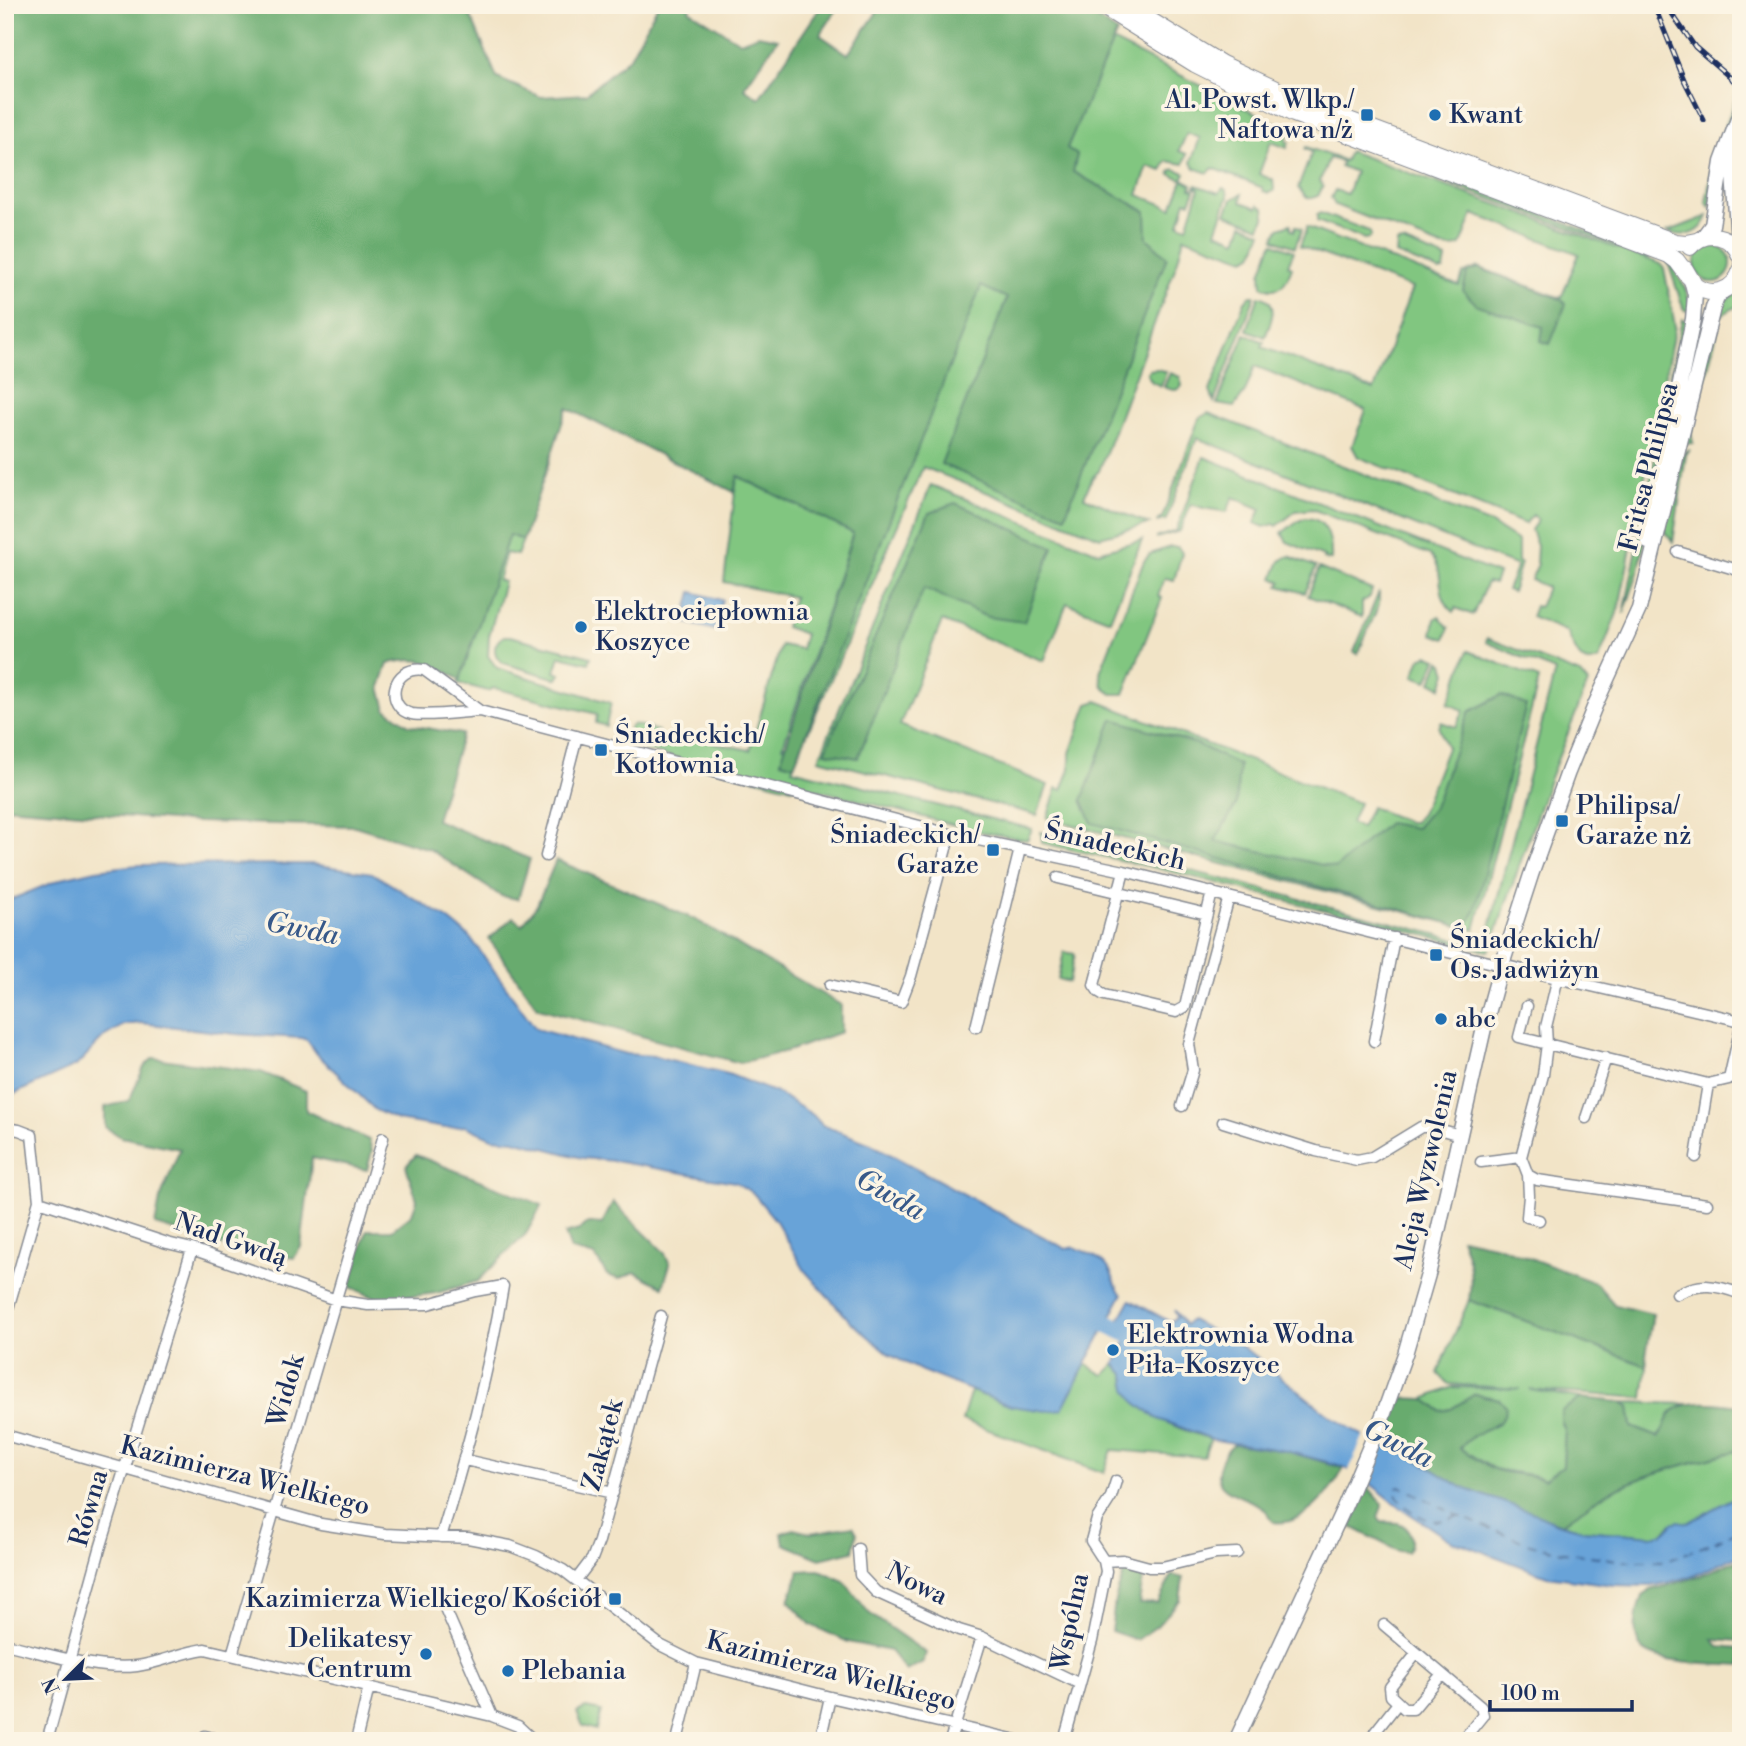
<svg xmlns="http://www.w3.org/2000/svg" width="1746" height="1746" viewBox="0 0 1746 1746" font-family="'Libre Bodoni',serif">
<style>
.green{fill:#81c680;stroke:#4e7a6f;stroke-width:2}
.forest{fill:#68ab6e;stroke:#426d66;stroke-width:2}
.water{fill:#68a3d8;stroke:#42699b;stroke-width:2}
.pier{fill:#f2e4c7}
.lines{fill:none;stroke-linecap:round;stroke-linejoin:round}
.river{stroke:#68a3d8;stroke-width:18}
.ferry{stroke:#365889;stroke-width:2;stroke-dasharray:9 7;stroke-linecap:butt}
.minor-casing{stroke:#868a92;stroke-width:13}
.tertiary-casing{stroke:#868a92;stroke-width:17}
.secondary-casing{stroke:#868a92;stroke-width:18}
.minor{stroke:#fff;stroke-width:10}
.tertiary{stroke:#fff;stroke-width:14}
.secondary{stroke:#fff;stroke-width:16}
.rail-casing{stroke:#1b2f5e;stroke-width:5}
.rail{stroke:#fcf5e5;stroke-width:2.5;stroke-dasharray:8;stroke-linecap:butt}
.poi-dot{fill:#1f6fb2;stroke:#fcf5e5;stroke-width:2.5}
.labels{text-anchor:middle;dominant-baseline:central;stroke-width:7;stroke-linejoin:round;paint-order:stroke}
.poi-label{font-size:26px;fill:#1b2f5e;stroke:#fcf5e5;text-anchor:start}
.street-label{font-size:26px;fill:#1b2f5e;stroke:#fcf5e5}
.water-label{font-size:28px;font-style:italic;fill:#365889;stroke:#fcf5e5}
</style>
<rect width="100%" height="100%" fill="#fcf5e5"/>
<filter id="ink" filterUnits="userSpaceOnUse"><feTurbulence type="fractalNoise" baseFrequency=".0143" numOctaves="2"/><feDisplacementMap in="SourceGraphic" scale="14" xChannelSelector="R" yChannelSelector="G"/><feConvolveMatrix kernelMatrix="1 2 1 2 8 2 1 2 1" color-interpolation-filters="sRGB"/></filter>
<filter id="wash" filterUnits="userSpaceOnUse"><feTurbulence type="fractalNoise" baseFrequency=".00686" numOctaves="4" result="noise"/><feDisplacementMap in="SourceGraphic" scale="28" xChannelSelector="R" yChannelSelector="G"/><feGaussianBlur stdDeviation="1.57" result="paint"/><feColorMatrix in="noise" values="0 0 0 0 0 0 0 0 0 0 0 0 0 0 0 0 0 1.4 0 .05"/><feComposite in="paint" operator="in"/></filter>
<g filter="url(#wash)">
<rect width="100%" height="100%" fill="#f2e4c7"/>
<!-- green -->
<path class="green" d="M1086,26l16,10 188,94 -4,11 3,1 -2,6 -16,-6 -12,32 14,6 1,10 -4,3 -7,-2v-3l-50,-20 -5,5 -13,-5 -4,-6 9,-24 -13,-5 -8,18 8,3 -3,10 -17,-3 -5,10 -14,-5 -10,29 34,13 11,-28 -13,-6 1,-3 4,-2 10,4 -3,6 10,5 -1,4 4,2 -5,12 -4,-1 -7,23 8,3 12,-38 -4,-2 1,-2 23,8 4,-5 4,3 1,6 -12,35 21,8 6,-16 19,8 -9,23 -8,4 -61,-22 -7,26 -78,208 -7,7 -8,19 65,27 -49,13 -177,-70 -131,302 240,60 -5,11 -46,-8 -185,-48 -4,4 -155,-40 -9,-14 2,-7 4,-3 24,7 -3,11 12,3 4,-11 79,16 31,-105 20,4 4,-15 -20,-7 9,-30 -70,-15 13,-106 116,57 -70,213 10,4z
M1739,89l2,7 -17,42 -14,69 -4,-5 9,-49z
M1306,147l39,14 4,-10 312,113 3,4 11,58 -56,282 -20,51c-19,12 -25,-13 -32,-27l-36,-15 4,-11 4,1 8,-20 -16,-7 7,-16 -2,-1 1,-17 -6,-16 7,-10 -5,-5 -8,9 -167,-67 -6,-11 14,-36 -111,-44 -10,26 -11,15 -17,-3 28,-70 19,8 -2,5 112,43 38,-102 -112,-42 7,-19 152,59 4,-12 15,-7 83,31 18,-44 -106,-40 -12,31 -9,3 -10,-1 -107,-42 -4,-7 4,-8 12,4 8,-22 -15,-6 2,-4 -13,-4 -9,23 3,5c-4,9 -6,13 -16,12l-9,-10 14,-36 -7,-3z
M1431,172l220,83 -3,2 -219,-81z
M1242,194l-1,8 17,6 1,-3 5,3 1,7 -5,12 -34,-13 6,-15z
M1320,213l49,18 2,4 -2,3 -5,1 -47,-18v-6z
M1708,216c-7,19 -22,22 -41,16z
M1291,224v5l3,2 2,-5 6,3 -7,18 -21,-8 5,-11z
M1403,242l43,17 -2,11 -5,1 -43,-17 1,-11z
M1274,243l20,8 -6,14 4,2c-6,16 -11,28 -30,19l-1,-13 11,-29z
M1695 264a18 18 0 1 1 36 0a18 18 0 1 1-36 0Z
M1667,260c13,16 22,31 24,51l-7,-1z
M1741,291v13l-23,13 4,-15z
M1251,296h4l-41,106 -4,-11 35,-90z
M1259,296c22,5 12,26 6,41l-18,-7z
M1682,319l7,2 -50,248 -15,45z
M1714,326l4,2 -27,106 2,9 -9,1z
M1157,369l9,3 -5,14 -9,-4 -5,-8 2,-4z
M1170,373l10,4 2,9c-6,6 -10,4 -18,1z
M1208,413l283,111 27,17v21l3,1 -9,29 -5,-2 10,-24 -320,-128 -31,82 -9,2 5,-4 35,-94 3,-6z
M1690,450l-4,4 -13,88 -7,-10 -2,-7 20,-73z
M1204,457l294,117 -4,10 -7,-2 -14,33 -17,-7 -2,4c-21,-16 -7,-43 -24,-57l-118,-46 -16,2 -19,15 -3,-2 -10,3 -9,-4 6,-14 -28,-12 -6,15 -24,-4 -12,-4 -11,27 -24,7 20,-7z
M931,485l167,67 44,-12 -32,80 -43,-17 -23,58 -102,-40 -42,104 148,60 -11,30 -218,-56z
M1305,518c23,0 27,23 26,42l-8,-1 1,-2 -37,-15 -5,-9 14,-11z
M509,534l14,6 -6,15 -11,-2 -8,27 6,2 -15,54 -1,20 9,12 114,35 -5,23 -10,-3 1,-9 -103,-26 -6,3 -30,-8z
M1170,547h8l4,6 -8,27 -9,-2 -7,18 4,2 -38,96h-12l-10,-9 -2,-13 44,-111 6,-7z
M1289,556l27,11 -11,26 -26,-7 2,-4 -8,-4 7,-17z
M1319,568l53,22 -2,6 -8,6v15l-54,-21z
M1379,592v12l-21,50 -4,-2z
M1439,616l10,12 -4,11 -13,-5 3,-15z
M504,636h6l81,21 -2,6 -29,-7 -5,16 5,2 -3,5 -54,-16c-11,-8 -11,-20 1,-27z
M1487,638l93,36 8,9 -40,100 -57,164 -3,4 -306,-77 -140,-31 -1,-11 444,115 70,-276 -69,-29z
M1468,651l71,28 -64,251 -428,-112 10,-30 5,2 8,-21v-16l16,-44 2,-5 9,-3 262,102 -8,20 10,5 10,-21 37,15h6l7,-8 26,-66 -8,-20 2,-6 15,5 8,-17 -16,-6z
M1427,655l10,4 -10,22 -13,-5 7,-18z
M1440,660l4,3 3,10 -5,15 -11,-6z
M1064,952l11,2 -6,28 -11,-3z
M1469,1300l178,66 -4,32 -114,-8 53,8 -21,13v10l4,9 -2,36 -19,13 -12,-4 -38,-6 -35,-21 16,-13 24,-11 -24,-30 -24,15 -10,2 -17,-12 29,-12 67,2 -72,-5 -10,-11z
M1085,1364l19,11 11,-11 10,11c-1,36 58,56 86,64l-8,18 -91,-7 -8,23 -142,-53 9,-29 40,15 67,-26z
M1621,1402l65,2c-24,13 -14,18 -28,33l-26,-10 -1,-10z
M1741,1447v47l-53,29h-16l-9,11 -10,2 -70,-6 -21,-6c19,-14 38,-29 60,-38 36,-16 76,-25 114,-35z
M586,1708l15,3 -5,19 -13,-4 -6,-14z"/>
<!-- forest -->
<path class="forest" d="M5,5h461l31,73 44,19 45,-3 44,-37 28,-52h33l-2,5 51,32 18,-7 20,4 -34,49 15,10 63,-93h18l-20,30 28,19 34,-49h19l7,5 4,-5h164l41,27 -50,116 10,7 -4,17 73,39 1,27 20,19 -102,259 -124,-52 66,-166 -26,-12 -187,479 -13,-4 72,-228 -115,-57 -4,16 -167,-84 -44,132 -14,-5 -49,145c-26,-17 -41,-25 -72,-16l-8,23 6,22 23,16 53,9 -26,86 94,39 -12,40 -17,-3 -72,-47 -74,-23 -158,-4 -192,-15z
M1479,268l82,31 5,5 -16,40 -9,-3 2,-14 -66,-22 -14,-14 4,-19z
M955,503l98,44 -29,75 -37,-5 -63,-29 -66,170 -33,-6 104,-239z
M1501,695l25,10 -51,206 -9,17 -374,-105 -10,-23 31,-81 84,25 42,21 -3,40 -21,36 121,27 52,-45 28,5 18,-21 35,-95z
M556,860l140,60 145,85v27l-50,18 -51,13 -202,-55 -49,-69 24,-22 9,8 15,-20z
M153,1058l108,14 45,19v20l63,29 3,11 -5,19 -55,-12 -11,89 -7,11 -53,-7 -86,-26 5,-26 20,-50 -59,-12 -16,-10v-20l24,-6 15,-34z
M416,1155l126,50 -16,29 -48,47 -41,12 -39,5 -20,1 -28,-12 17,-57h25l20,-16 5,-14 -11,-34z
M613,1202l51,50 6,12 -7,23 -28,-15 -16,7 -12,-4 -12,-19 -24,-6 -6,-16 14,-4 9,-7 14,1z
M1461,1238l37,8 98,37 19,22 38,9 -7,41 1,11 -178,-66c4,-23 1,-40 -8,-62z
M1475,1394l24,5 7,7c-1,21 -18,20 -33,30 -4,4 -9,8 -13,12 11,7 22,16 34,21 16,6 34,4 50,10l19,-13 2,-36 -4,-9v-10l21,-13 39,4 8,4 3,21 26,10c7,-7 7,-17 13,-24 16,-16 49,-9 70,-7v41l-5,4c-38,10 -78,19 -114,35 -22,9 -41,24 -60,38l-99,-36 -47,-29 -32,-15 18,-46 22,1 17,12 10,-2z
M1234,1444l52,7 58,17c-12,23 -41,59 -70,54 -4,-6 -8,-13 -15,-17 -19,-11 -51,-13 -38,-43 3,-8 6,-14 13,-18z
M1367,1486l16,18 -5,13 3,5c5,1 12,0 17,1 13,4 17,19 9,29l-9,-1 -47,-24z
M853,1526l4,7 -4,18 -33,8 -36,-15 -2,-11 11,-4 17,4z
M1741,1558v83l-28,-2 6,7 22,2v18c-23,-2 -86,-1 -100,-18 -10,-12 -4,-39 1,-52l9,-6 46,-13z
M1125,1569l19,3 -5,32 19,-1 14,-28 11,3 -3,22 -23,26 -20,14 -26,-9 4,-31z
M819,1570l25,11 25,32 57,40 -3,9 -17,9 -16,-20 -42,-9 -37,-17 -22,-24 10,-30z"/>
<!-- water -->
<path class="water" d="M692,592l30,8 -8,30 -30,-8z
M312,864l60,9 76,46 22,18 66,92 90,25 28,2 74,18 51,20 34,21 9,10 49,19 195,105 8,-2c11,5 29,11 35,22 6,9 5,16 13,26l-60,114 -16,2 -35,-5 -89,-35 -32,-16 -40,-34 -45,-50 -29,-50 -22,-27 -19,-12 -121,-21 -32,-3 -68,-18 -22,-2 -27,-12 -20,2 -48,-8 -22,-10 -58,-56 -10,-14 -6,-2 -66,-4 -94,-11 -17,2 -19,11 -29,30 -71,32v-196l61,-25 30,-7 42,-5z
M1130,1300l40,22 7,-5 -3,-7 11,15 6,-5 52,27 86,68 31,19 56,25 47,29 74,26 20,9 26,7 70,6c10,-2 14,-3 19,-13l6,-2 10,2 53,-29v60l-48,22 -19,5 -22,5 -39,-1 -66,-9 -84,-32 -9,-1 -53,-35 -34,-27 -25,-15 -56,-15 -71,-11 -57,-21 -23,-17 -8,-13 -2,-14 -10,-11 12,-24 -15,-8z"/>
<!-- pier -->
<path class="pier" d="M1365,1432l19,9 -18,44 -19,-10z"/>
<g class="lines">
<!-- river -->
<path class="river" d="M1085,1314l51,23"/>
<!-- ferry -->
<path class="ferry" d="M1458,1516c-8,3 -18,6 -27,4 -13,-2 -36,-18 -36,-32l5,-2 58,30 72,28 27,7 67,10h42l49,-19 26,-13"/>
</g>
</g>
<g filter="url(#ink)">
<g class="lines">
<defs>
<path id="minor" d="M1678,552l63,19
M480,711l-56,-41c-33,-5 -40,38 -12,44 17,3 50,-2 68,-3l470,123 174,37 348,87 269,63
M546,856l31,-120
M1124,871l-30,114 5,7 5,3 72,17 9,-5 27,-115
M1058,878l149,36
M830,985l71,17 10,-26 39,-142
M1527,1006l-8,31 189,47 21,-5 12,-53
M976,1027l44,-178
M1374,1041l20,-103
M1182,1106l11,-36 -4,-26 40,-147
M1586,1118l20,-60
M1223,1122l93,29 41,9 15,-3 49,-30h10l29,8
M5,1128l14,2 13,5 7,66 128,42 25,6 144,51 32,5 60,-1 47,-13 28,-5c-14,86 -37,168 -62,251
M1521,1157l22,-82 4,-31 -1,-17 12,-50
M1696,1157l12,-73
M1481,1162l40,-5 7,18 9,5 170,24
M1528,1175l1,21 -2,21 12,3
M1677,1294c24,-12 39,-9 64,0
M5,1319l34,-118
M5,1435l316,89 64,10 83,4 42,8 26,10 27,14 97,75 36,18 134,34 191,44
M465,1460l148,33
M858,1549l2,26 16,17 83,38 23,7 98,47
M1104,1561l19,-1 26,7h13l54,-13 21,-1
M576,1580l16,-21 7,-18 62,-225
M444,1606l48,110
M1384,1625l97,82 2,8 -21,26
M5,1644c41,9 92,27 132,22 23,-3 45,-14 68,-17l287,67 26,10 16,15
M1417,1653l-27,34 1,9 14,13h8l29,-35
M232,1655l151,-517
M47,1741l53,-192 92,-300
M204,1741l1,-5 19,5
M356,1741l13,-54
M677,1741l19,-78
M820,1741l10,-44
M950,1741l32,-104
M1064,1741l28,-100 14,-70 -2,-10 -13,-20 6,-22 14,-22 5,-16
M1368,1741l30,-38"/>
<path id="tertiary" d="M1733,145v30l6,77
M1703,237l9,-12 10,-63 19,-51
M1648,542l45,-223 2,-24 -3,-12
M1236,1741l107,-231 41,-97 21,-59 24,-83 55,-243 14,-51 33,-102 37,-103 28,-69 43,-94 74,-301 4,-10 7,-8"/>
<path id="secondary" d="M1100,5l95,59 99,50 375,141 8,6 11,15
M1125,5l97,59 92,43 361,135 11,1 10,-2
M1690,247c16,-18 43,-13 51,11
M1685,269l10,17c18,12 39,5 46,-16"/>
</defs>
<!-- minor casing -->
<use href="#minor" class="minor-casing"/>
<!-- tertiary casing -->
<use href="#tertiary" class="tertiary-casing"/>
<!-- secondary casing -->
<use href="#secondary" class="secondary-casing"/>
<!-- minor -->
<use href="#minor" class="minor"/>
<!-- tertiary -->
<use href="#tertiary" class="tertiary"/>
<!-- secondary -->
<use href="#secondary" class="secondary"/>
<defs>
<path id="rail" d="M1654,5l31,77 19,38
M1666,5l29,42 46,40"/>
</defs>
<!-- rail casing -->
<use href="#rail" class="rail-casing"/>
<!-- rail -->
<use href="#rail" class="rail"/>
</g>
</g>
<!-- markers -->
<g class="poi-dot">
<rect x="1360" y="108" width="14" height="14" rx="3.5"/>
<circle cx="1435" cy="115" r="7"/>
<circle cx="581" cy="627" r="7"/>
<rect x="594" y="743" width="14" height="14" rx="3.5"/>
<rect x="1555" y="814" width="14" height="14" rx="3.5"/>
<rect x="986" y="843" width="14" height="14" rx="3.5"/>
<rect x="1429" y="948" width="14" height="14" rx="3.5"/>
<circle cx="1441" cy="1019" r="7"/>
<circle cx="1113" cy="1350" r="7"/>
<rect x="608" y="1592" width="14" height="14" rx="3.5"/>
<circle cx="426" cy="1654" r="7"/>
<circle cx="508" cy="1671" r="7"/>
</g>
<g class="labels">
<!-- poi labels -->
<g class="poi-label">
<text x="1353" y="100" text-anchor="end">Al. Powst. Wlkp./<tspan x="1353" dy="30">Naftowa n/ż</tspan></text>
<text x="1449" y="115">Kwant</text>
<text x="595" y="612">Elektrociepłownia<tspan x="595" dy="30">Koszyce</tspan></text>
<text x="615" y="735">Śniadeckich/<tspan x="615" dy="30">Kotłownia</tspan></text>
<text x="1576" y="806">Philipsa/<tspan x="1576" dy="30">Garaże nż</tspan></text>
<text x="979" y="835" text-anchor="end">Śniadeckich/<tspan x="979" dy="30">Garaże</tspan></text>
<text x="1450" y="940">Śniadeckich/<tspan x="1450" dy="30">Os. Jadwiżyn</tspan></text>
<text x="1455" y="1019">abc</text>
<text x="1127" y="1335">Elektrownia Wodna<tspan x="1127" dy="30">Piła-Koszyce</tspan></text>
<text x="601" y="1599" text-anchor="end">Kazimierza Wielkiego/ Kościół</text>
<text x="412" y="1639" text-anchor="end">Delikatesy<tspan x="412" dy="30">Centrum</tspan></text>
<text x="522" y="1671">Plebania</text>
</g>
<!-- street labels -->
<g class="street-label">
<text transform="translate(1649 467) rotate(-76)">Fritsa Philipsa</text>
<text transform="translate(1115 846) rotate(13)">Śniadeckich</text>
<text transform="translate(1426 1170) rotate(-77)">Aleja Wyzwolenia</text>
<text transform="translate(231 1240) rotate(19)">Nad Gwdą</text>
<text transform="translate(286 1391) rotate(-74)">Widok</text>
<text transform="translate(603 1445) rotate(-75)">Zakątek</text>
<text transform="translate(245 1476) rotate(14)">Kazimierza Wielkiego</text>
<text transform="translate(89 1508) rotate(-74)">Równa</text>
<text transform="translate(917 1584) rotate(26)">Nowa</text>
<text transform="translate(1070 1622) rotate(-78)">Wspólna</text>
<text transform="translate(831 1671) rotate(14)">Kazimierza Wielkiego</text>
</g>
<!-- water labels -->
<g class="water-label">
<text transform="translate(302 929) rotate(11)">Gwda</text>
<text transform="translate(890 1195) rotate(30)">Gwda</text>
<text transform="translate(1398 1444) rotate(27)">Gwda</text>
</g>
</g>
<!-- margin -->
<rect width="1746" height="1746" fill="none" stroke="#fcf5e5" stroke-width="28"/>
<!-- north arrow -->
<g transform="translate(66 1679) rotate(246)" stroke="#fcf5e5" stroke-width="5" paint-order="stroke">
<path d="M0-5L12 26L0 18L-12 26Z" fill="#1b2f5e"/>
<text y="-10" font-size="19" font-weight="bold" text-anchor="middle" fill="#1b2f5e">N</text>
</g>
<!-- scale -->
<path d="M1490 1700v10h142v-10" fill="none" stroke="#1b2f5e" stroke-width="3.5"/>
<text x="1501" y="1700" font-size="21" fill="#1b2f5e" stroke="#fcf5e5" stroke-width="5" paint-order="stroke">100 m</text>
</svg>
